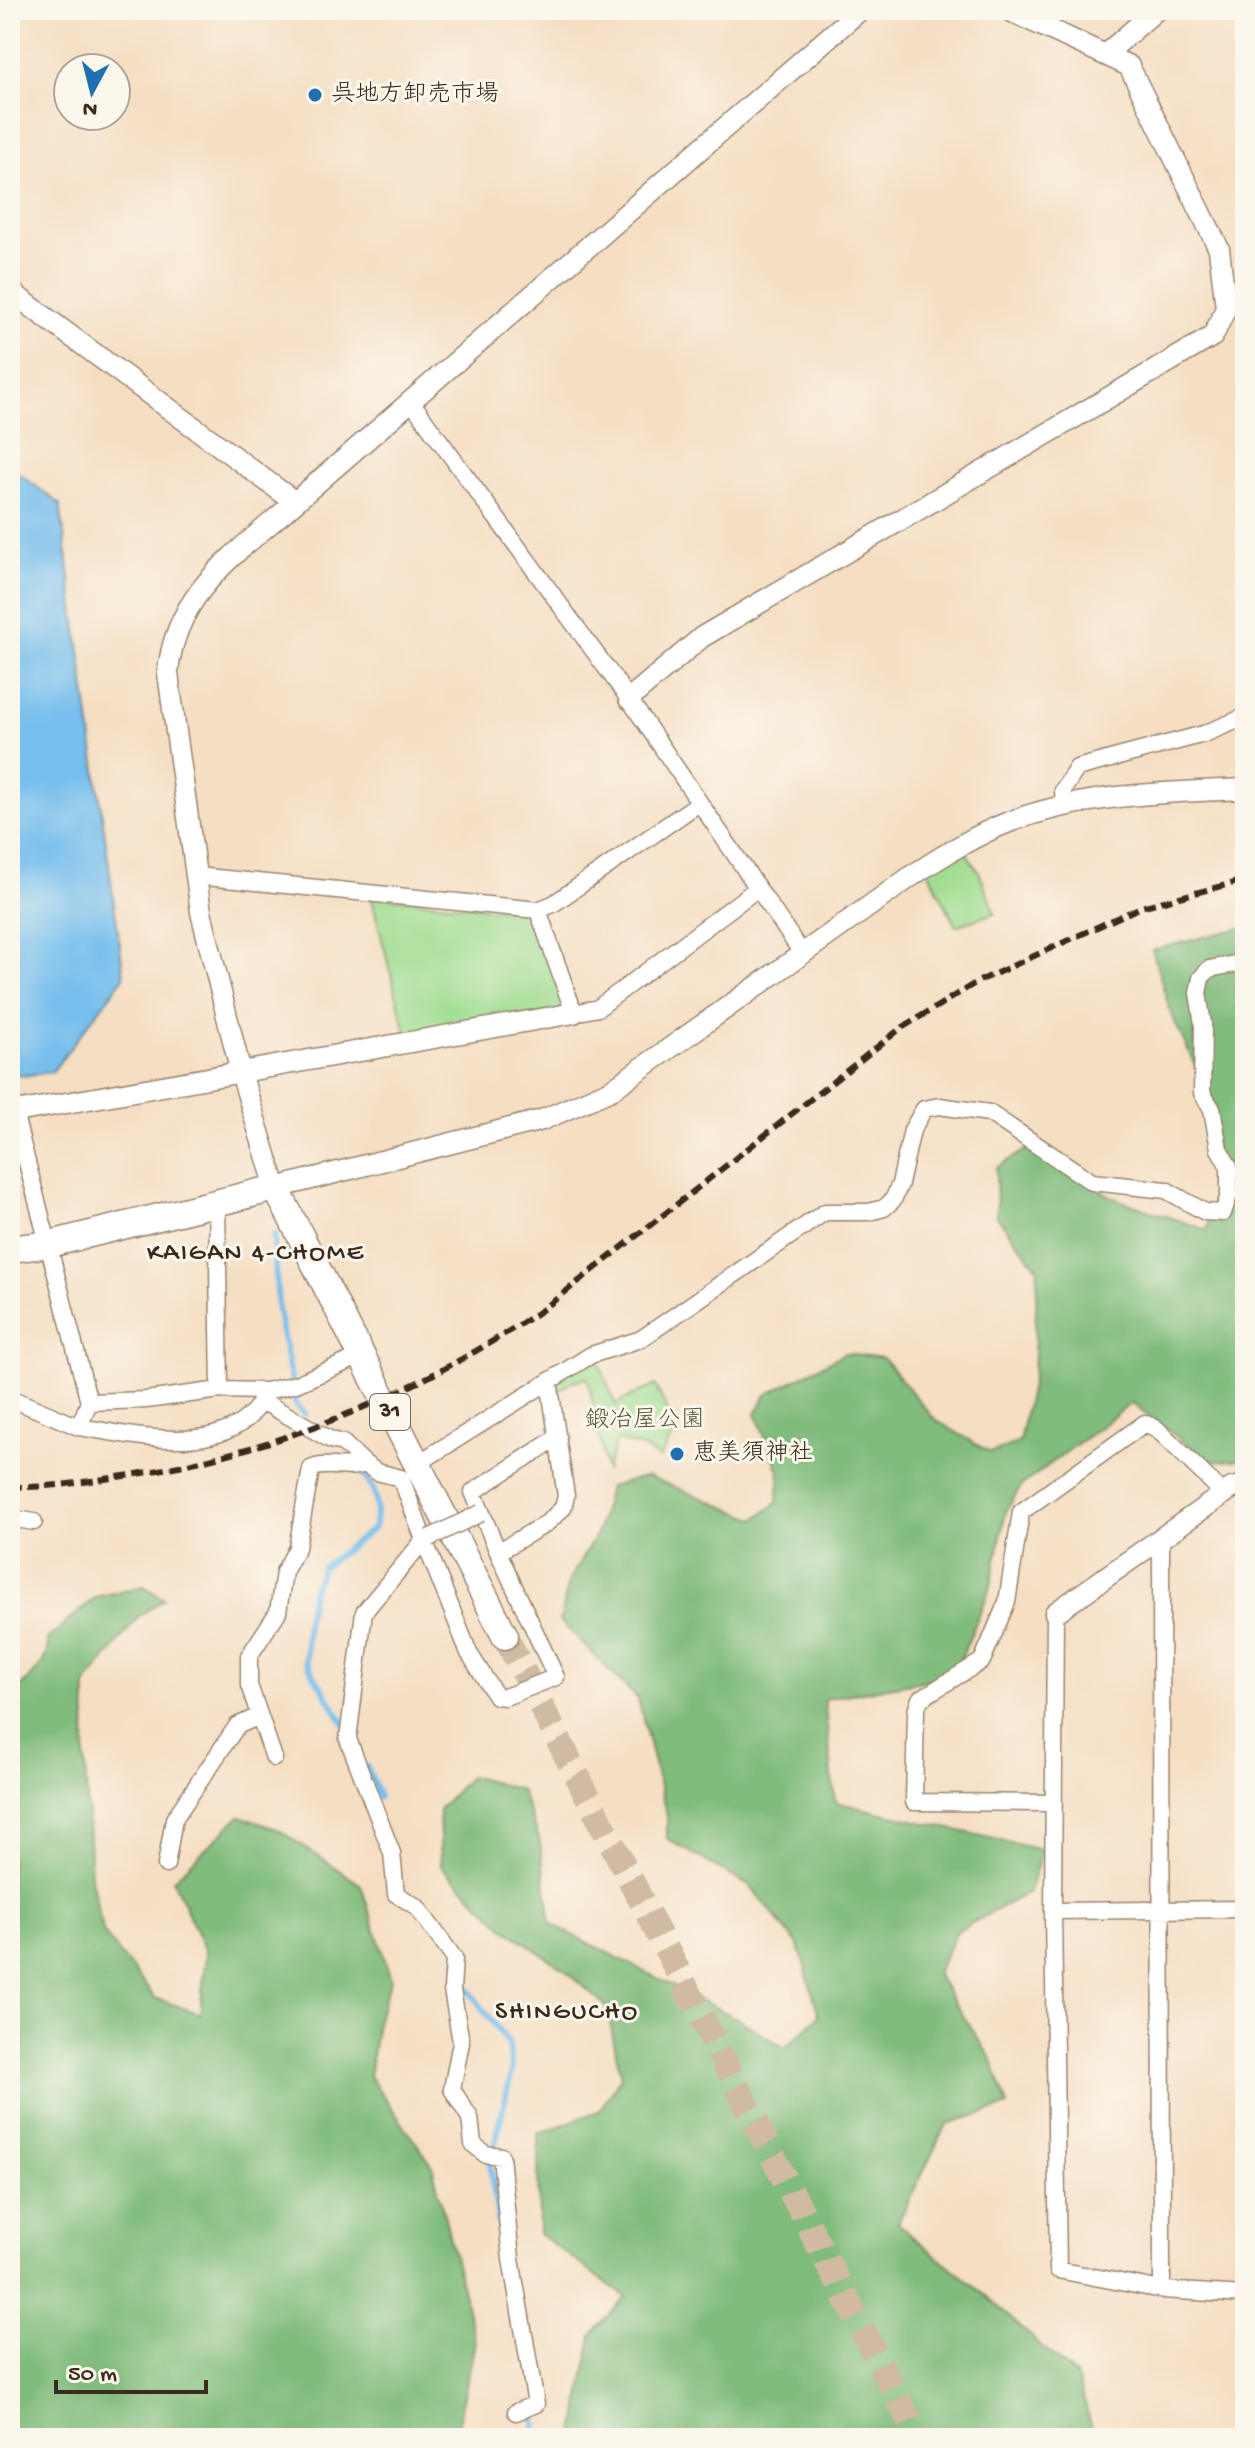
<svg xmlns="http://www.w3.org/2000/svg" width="1255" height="2448" viewBox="0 0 1255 2448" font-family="'Gochi Hand','Klee One',sans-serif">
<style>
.green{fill:#a0dd91;stroke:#6e8458;stroke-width:2}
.forest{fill:#80bc7b;stroke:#5e734c;stroke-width:2}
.water{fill:#74beed;stroke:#587486;stroke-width:2}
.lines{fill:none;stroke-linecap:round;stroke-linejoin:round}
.stream{stroke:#74beed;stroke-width:6}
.trunk-tunnel{stroke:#d0baa1;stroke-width:26;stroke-dasharray:26 13;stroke-linecap:butt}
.minor-casing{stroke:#988470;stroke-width:19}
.tertiary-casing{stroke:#988470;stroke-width:23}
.trunk-casing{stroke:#988470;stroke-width:29}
.minor{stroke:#fff;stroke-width:16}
.tertiary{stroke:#fff;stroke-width:20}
.trunk{stroke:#fff;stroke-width:26}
.rail{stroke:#3b2a1e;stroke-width:6;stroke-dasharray:12 6;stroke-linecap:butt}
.minor-bridge-casing{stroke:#988470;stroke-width:19;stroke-linecap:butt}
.minor-bridge{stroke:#fff;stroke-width:16}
.poi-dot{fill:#1f6fb2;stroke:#fbf7ec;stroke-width:3}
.labels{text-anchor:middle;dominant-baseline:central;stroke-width:6;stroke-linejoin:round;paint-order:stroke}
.shield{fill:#fbf7ec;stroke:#75685c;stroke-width:2}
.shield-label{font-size:22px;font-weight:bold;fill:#3b2a1e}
.poi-label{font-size:24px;fill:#3b2a1e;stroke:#fbf7ec;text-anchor:start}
.park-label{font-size:24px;fill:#54573b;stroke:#fbf7ec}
.neighbourhood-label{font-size:26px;letter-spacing:2px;fill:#3b2a1e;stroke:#fbf7ec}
</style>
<rect width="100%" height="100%" fill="#fbf7ec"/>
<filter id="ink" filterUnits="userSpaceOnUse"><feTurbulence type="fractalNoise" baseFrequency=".0125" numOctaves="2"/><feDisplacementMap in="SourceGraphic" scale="16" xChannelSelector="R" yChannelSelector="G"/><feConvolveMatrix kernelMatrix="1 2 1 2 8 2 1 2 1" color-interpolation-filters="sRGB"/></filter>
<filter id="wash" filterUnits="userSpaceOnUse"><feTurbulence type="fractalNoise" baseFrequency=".006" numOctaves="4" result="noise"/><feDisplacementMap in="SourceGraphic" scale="32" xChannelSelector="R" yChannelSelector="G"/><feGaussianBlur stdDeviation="1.8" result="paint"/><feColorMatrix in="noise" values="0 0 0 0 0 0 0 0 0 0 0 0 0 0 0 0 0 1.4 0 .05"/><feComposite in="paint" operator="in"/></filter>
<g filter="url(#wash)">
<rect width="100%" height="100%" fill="#f5dec2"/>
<!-- green -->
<path class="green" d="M962,846l18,28 15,39 -39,13 -29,-58z
M371,896l165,17 35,97 -163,30z
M597,1356l18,48 40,-19 22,44 -18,30 -12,-10 -30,-9 -11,30 -18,-92 -15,3 -18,12 -3,-11z"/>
<!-- forest -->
<path class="forest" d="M1245,927v532l-35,3 -78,-59 -110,82 -16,26 -15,75 -37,89 -130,24 11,103 207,48 -13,42 -72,39 -21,43 56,86 16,46 -61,18 -50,100 81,65 99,89 18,60h-521l18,-103 34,-38 -87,-63 -1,-100 61,-23 22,-34 -14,-70 -42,-37 -57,-39 -67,-65 -2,-57 31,-33 51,14 18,48 12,86 189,96 45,28 34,-32 -20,-70 -48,-59 -84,-48v-23l-29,-117 -78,-78 9,-41 28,-47 12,-46 38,-11 108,43 22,-16 3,-30 -24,-59 10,-19 79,-42 38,5 51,61 57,34 28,-11 14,-66 5,-108 -41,-51 -1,-49 33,-20 87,51 91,31 8,-41v-82l-44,-93 -19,-64z
M144,1586l20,13 -25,17 -53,68 -1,78 6,117 12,53 52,66 45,16 6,-61 -33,-73 67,-64 39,14 82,55 30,94 -14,42 -8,55 63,89 43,177 -20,96h-445v-743c17,-13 42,-33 37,-56l49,-42z"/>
<!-- water -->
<path class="water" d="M10,467l50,37 64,473 -72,95 -31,4 -11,-7z"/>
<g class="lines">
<!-- stream -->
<path class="stream" d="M274,1235l4,76 18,94 9,9
M345,1725l-39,-63v-39l7,-35 10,-21 51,-39c5,-24 2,-42 -15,-58
M367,1767l12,30
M457,1974l52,70 3,27 -22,94 12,81
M533,2406l4,32"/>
</g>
</g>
<g filter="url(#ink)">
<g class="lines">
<!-- trunk-tunnel -->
<path class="trunk-tunnel" d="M505,1636l413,802"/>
<defs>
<path id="minor" d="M410,400l219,299 173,254
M1064,806l-1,-16 14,-22 127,-34 41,-17
M196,876l342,34 15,-6 146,-101
M538,910l36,103 24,-5 160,-120
M217,1201l3,189
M549,1381l17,115 -3,12 -16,15 -49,29 -25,-60 85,-55
M10,1398l69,29 10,-25 -75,-290
M262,1401l69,39 12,3 22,21
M89,1402l57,-2 74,-10 46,1 30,-7 65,-28
M79,1427c58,9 159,35 187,-36
M417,1464l174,-109 50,-16 184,-127h44l15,-4 9,-8 7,-16 12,-54 12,-21 15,-3 50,7 103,69 74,8 39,22 18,1 6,-18v-28l-10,-18 -7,-40 -10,-16 1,-69 -5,-31 3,-15 8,-9 36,-7
M10,1518l24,4
M1161,1539l1,751
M498,1552l58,125 -51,20 -9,-1 -27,-43 -45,-113 -60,72 -16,127 44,114 4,41 21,13 37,51 -2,32 9,52 -9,47 18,29 3,26 12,10 16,2 10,103 25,145 -20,8
M1055,1613l-2,298 5,359 104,20 83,5
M274,1758l-25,-73v-29l29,-44 6,-40 13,-24 14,-79c16,-8 36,2 54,-5l12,8 24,6 23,62 5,-2
M1054,1803l-140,-1 2,-91 4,-12 62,-38 25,-59 14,-90 124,-89 12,6 67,65
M166,1865l8,-46 63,-93 22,-10
M1053,1911l192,-2"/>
<path id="tertiary" d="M860,10l-565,492c-57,51 -120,89 -127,171l33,239 40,161 35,115 266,-68 69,-30 302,-215c31,-20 62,-40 96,-53 74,-28 158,-30 236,-33
M1106,54l50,-44
M10,291l285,211
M629,699l73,-62 511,-301 13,-28 -7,-59 -90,-183 -121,-56
M10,1113l564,-100
M1055,1613l177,-125 13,-3"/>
<path id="trunk" d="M10,1249l40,-5 226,-56 229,448"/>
</defs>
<!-- minor casing -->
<use href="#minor" class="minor-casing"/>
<!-- tertiary casing -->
<use href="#tertiary" class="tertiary-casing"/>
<!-- trunk casing -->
<use href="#trunk" class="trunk-casing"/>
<!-- minor -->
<use href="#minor" class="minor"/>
<!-- tertiary -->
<use href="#tertiary" class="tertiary"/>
<!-- trunk -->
<use href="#trunk" class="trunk"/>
<!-- rail -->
<path class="rail" d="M10,1487c40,1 82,-6 121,-12 152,-25 288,-82 415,-168l354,-278 77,-47 164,-75 104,-27"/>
<defs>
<path id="minor-bridge" d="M429,1538l52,-25"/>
</defs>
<!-- minor-bridge casing -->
<use href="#minor-bridge" class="minor-bridge-casing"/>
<!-- minor-bridge -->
<use href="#minor-bridge" class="minor-bridge"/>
</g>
</g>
<!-- markers -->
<g class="poi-dot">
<circle cx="315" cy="95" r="8"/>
<circle cx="677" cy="1454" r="8"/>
</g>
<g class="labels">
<!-- shield labels -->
<rect class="shield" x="370" y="1394" width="40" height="36" rx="6"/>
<g class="shield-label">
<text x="390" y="1412">31</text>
</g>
<!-- poi labels -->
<g class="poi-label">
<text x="331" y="95">呉地方卸売市場</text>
<text x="693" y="1454">恵美須神社</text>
</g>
<!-- park labels -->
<g class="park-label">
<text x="645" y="1421">鍛冶屋公園</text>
</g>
<!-- neighbourhood labels -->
<g class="neighbourhood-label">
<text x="256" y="1254">KAIGAN 4-CHOME</text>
<text x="567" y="2013">SHINGUCHO</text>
</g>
</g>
<!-- margin -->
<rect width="1255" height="2448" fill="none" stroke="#fbf7ec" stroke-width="40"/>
<!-- north arrow -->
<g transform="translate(92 92) rotate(187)"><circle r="38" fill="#fbf7ec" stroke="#aea59a" stroke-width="2"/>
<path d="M0-6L14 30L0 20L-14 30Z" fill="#1f6fb2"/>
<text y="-12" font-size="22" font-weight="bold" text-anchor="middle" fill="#3b2a1e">N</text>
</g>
<!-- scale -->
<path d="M56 2380v12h150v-12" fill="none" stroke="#3b2a1e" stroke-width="4"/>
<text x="68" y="2380" font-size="24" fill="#3b2a1e" stroke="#fbf7ec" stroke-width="6" paint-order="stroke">50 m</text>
</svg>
